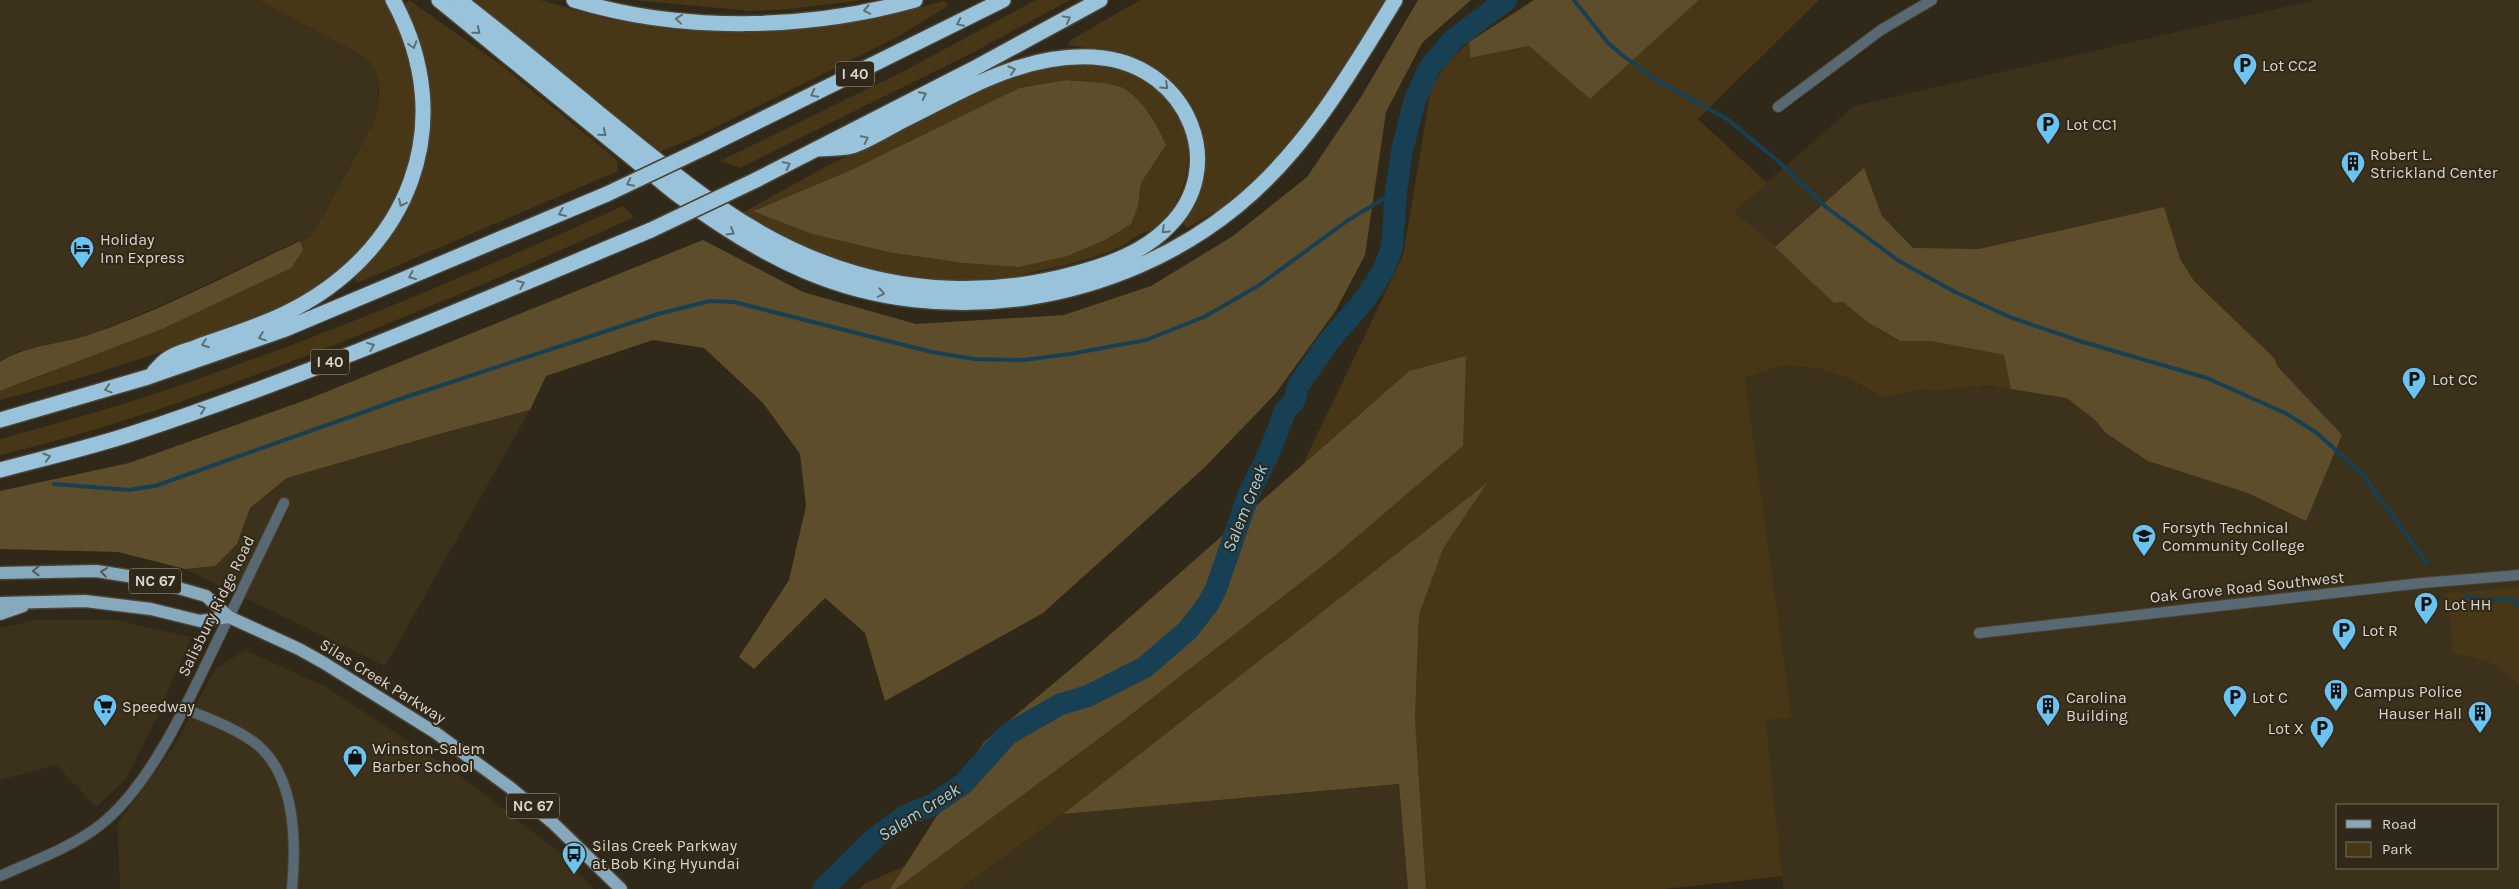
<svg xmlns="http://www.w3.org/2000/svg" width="2519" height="889" viewBox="0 0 2519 889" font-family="Karla,sans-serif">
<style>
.built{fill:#3c311a;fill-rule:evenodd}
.green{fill:#473716;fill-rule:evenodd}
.forest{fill:#5e4d2a}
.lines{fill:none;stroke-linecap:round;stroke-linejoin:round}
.stream{stroke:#184054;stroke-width:4}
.river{stroke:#184054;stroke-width:22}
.minor-casing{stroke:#4b4435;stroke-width:12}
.tertiary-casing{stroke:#4b4435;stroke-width:12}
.primary-casing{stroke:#4b4435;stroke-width:15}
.motorway-casing{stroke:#4b4435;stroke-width:18}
.minor{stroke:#596973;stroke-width:10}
.tertiary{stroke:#596973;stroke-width:10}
.primary{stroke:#87a9bd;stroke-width:12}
.motorway{stroke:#99c3db;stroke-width:15}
.motorway-bridge-casing{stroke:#4b4435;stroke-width:18;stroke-linecap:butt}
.motorway-bridge{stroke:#99c3db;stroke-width:15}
.oneway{stroke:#5f6e70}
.oneway2{stroke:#535c5a}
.labels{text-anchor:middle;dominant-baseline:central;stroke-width:4;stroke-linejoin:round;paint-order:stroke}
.shield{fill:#302818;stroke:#a8a296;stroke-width:1}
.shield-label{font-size:15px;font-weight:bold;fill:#dbd6cc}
.poi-label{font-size:16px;fill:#dbd6cc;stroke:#302818;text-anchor:start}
.street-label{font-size:16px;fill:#dbd6cc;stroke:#302818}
.water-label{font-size:18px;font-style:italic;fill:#90d4f9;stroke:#302818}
</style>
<rect width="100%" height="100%" fill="#302818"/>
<!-- built -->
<path class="built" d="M0,0h258l112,60 6,8 2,14 -1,27 -4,15 -60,110 -149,70 -74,31 -70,16 -20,11z
M2315,0h204v889h-736l-17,-170 26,-3 -47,-340 39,-11 37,4 30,10 33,19 33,-8 22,1 45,-6 26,4 -225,-134 -52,-43 121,-106zM2338,805h160v63h-160z
M530,410l-145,256 -200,-97 30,-3 22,-22 13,-36 37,-30 152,-44z
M36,620h79l76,17 -34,80 -31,62 -30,28 -40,-42 -56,15v-152z
M245,650l81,37 128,84 108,83 32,35h-474l-3,-65 58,-79 40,-76z
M1399,784l9,105h-448l103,-75z"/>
<!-- green -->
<path class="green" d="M258,0h127c12,25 23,51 28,78 12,74 -24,156 -84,201 -40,29 -87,45 -134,61 -64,23 -129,43 -195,60v-9l47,-17 255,-124 -2,-9 13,-7 60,-110c7,-22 12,-53 -10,-68z
M409,0l92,65 116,95 1,11 -261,112 -3,-8 35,-39 16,-26 14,-35 5,-109 -19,-61z
M467,0h73l68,19 77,10 47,3 69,-3 69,-9 75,-19 3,5 -47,29 -205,102 -39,16z
M633,0h230l-72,9 -40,2z
M1036,0h34l-98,53 -232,115 -20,-7 180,-88z
M1140,0h247c-45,72 -90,148 -157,202 -13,10 -29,17 -43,26l-6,-7 9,-14 6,-87 -8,-16 -21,-26 -28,-18 -19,-7 -51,-8v-4z
M1699,0h120l-121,119 69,64 -33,29 135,111 30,18h32l73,14 7,34 -27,-4 -45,6 -22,-1 -33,8 -33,-19 -30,-10 -37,-4 -39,12 47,340 -26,3 16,156 -118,13h-238l-11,-171 4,-103 24,-66 43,-65 -423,330 -103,75h-64l228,-169 206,-160 133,-114 -54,-75 -106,93 100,-208 28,-168 16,-25 22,-21 1,16 59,-12 61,53z
M1071,62c24,2 51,3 73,17 43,28 58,83 29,128 -4,7 -9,15 -16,20 -4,4 -9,4 -14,6 -7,3 -13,8 -19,12 -23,11 -48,18 -72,23 -18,3 -37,10 -55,12 -83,11 -188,-18 -255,-67l83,-46 172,-85 38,-13zM1067,80c16,2 36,1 51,6 22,7 40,40 48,59l-25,38 -3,23 -31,33 -39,17 -49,11 -57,-4 -74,-11 -76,-18 -58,-24 95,-39 170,-83z
M623,206l11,11c-102,47 -205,91 -310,132 -106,41 -213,80 -324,106v-16c65,-18 131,-36 195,-59 146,-51 288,-111 428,-174z
M2519,587v98c-22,-22 -36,-27 -66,-31l-6,-61z
M905,866l-15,23h-31l5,-5z"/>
<!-- forest -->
<path class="forest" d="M1418,0h53l-49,43 -36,69 -21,143 -29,55 -60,83 -71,74 -162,146 -158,88 -20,-68 -40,-35 -71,71 -15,-12 50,-77 17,-74 -6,-52 -37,-51 -59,-55 -51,-8 -107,36 -16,34 -91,24 -152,44 -37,30 -13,36 -22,22 -30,3 -67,-17 -118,-3v-58l129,-28 177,-63 397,-160 100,52 113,32 148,-9 87,-29 82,-50 74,-59 54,-80z
M1534,0h165l-109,99 -61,-53 -59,12 -1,-16z
M1067,80c16,2 35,1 51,6 22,7 40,40 48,59l-25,38 -3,23 -7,18 -24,15 -39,17 -49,11 -57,-4 -74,-11 -76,-18 -59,-23 96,-40 170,-83z
M1864,168l18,48 31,32 66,1 185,-42 16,52 14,22 80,77 4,9 64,68 -36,86 -58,-28 -100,-32 -42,-28 -11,-13 -28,-22 -56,-9 -7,-34 -73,-14h-31l-31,-18 -26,-21 -9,1 -59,-56z
M300,241l3,9 -12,18 -129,61 -162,62v-29c28,-18 60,-17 91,-28 71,-24 140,-61 209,-93z
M1466,356l-3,90 -133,114 -206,160 -228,169h-6l94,-147 95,-80 330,-291z
M1487,483l-44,66 -24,66 -4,103 11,171h-18l-9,-105 -336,30z"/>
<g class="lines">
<!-- stream -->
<path class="stream" d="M1574,0l34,43 14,12 33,24 72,40 51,42 48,46 73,54 56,31 57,26 71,24 124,36 78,35 32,20 46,42 64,88
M54,484l75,6 26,-4 251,-89 252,-83 52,-13 24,1 198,50 43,7 49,1 46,-6 76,-14 58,-23 54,-31 89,-65 49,-30
M2466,596l18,4 28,-1 7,7"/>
<!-- river -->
<path class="river" d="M823,889l52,-51 30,-22 27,-11 31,-21 45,-50 53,-30 27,-8 57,-29 43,-37 20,-26 8,-15 32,-93 22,-45 15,-40 9,-10 4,-15 31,-45 36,-42 19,-30 8,-21 4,-57 6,-40 13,-52 15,-32 23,-27 53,-40"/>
<defs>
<path id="minor" d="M1778,107l103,-77 51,-30
M229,617l55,-114
M1979,633l443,-50 97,-8
M182,708c24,9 64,24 81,42 33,34 33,96 29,139"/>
<path id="tertiary" d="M0,876c33,-15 70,-28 99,-50 58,-45 97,-144 130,-209"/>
<path id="primary" d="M0,573l96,-2 51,8 59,17 23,21 70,32 25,14 112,70 76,56 42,35 67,65
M0,603l85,-2 66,8 49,12 29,-4
M0,614l23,-8"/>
<path id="motorway" d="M439,0l235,192c40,30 84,59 131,79 140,60 313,32 431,-64 69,-56 113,-132 159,-207
M459,0c50,39 99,79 147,119 69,56 135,113 219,144 81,31 169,33 252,10 33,-9 66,-21 90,-45 64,-61 20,-160 -64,-170 -74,-9 -140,33 -203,64 -15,8 -32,19 -48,24 -11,3 -23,2 -34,3
M574,0c107,33 234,30 341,0
M706,147l297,-147
M756,180l217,-111 127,-69
M154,372c5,-5 10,-12 17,-15 8,-5 19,-7 28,-11 28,-10 58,-19 85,-32 125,-60 177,-190 109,-314
M0,420l148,-43 135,-47 324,-136
M0,470c44,-12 88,-22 131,-36 177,-58 348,-132 520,-204"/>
</defs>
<!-- minor casing -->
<use href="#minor" class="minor-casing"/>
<!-- tertiary casing -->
<use href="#tertiary" class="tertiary-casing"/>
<!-- primary casing -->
<use href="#primary" class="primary-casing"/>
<!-- motorway casing -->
<use href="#motorway" class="motorway-casing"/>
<!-- minor -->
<use href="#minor" class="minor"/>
<!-- tertiary -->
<use href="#tertiary" class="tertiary"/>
<!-- primary -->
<use href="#primary" class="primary"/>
<!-- motorway -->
<use href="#motorway" class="motorway"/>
<defs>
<path id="motorway-bridge" d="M607,194l99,-47
M651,230l105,-50"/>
</defs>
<!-- motorway-bridge casing -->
<use href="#motorway-bridge" class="motorway-bridge-casing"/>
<!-- motorway-bridge -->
<use href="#motorway-bridge" class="motorway-bridge"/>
</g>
<!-- one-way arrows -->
<defs><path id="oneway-chevron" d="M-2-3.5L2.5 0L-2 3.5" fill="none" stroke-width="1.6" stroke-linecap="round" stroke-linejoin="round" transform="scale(1.25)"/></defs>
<g class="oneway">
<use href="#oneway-chevron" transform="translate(867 10) rotate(169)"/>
<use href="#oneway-chevron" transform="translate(679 19) rotate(-174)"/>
<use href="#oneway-chevron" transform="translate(1067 19) rotate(-29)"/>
<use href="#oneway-chevron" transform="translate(960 23) rotate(154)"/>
<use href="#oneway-chevron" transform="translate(477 31) rotate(39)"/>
<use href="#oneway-chevron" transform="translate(413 45) rotate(72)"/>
<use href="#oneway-chevron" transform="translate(1012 70) rotate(-17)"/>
<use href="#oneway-chevron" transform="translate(1165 86) rotate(43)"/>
<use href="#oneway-chevron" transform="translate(814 94) rotate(154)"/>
<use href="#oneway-chevron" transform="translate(923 95) rotate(-27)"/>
<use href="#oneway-chevron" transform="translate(603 133) rotate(39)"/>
<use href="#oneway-chevron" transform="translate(865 139) rotate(-26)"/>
<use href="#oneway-chevron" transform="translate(787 165) rotate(-26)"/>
<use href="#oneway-chevron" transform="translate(630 183) rotate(154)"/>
<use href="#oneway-chevron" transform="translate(402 203) rotate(116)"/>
<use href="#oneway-chevron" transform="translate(562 213) rotate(157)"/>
<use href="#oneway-chevron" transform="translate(1165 230) rotate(137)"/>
<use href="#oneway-chevron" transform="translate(731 232) rotate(31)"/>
<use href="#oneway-chevron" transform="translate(412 276) rotate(157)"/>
<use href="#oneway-chevron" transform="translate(521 284) rotate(-22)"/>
<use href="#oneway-chevron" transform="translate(881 293) rotate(11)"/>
<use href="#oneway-chevron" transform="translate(262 337) rotate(161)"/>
<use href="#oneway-chevron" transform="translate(205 344) rotate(160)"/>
<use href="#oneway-chevron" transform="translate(371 346) rotate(-22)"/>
<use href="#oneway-chevron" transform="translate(108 389) rotate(164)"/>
<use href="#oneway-chevron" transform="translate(202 409) rotate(-19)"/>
<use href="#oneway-chevron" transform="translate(47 457) rotate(-16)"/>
</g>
<g class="oneway2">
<use href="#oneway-chevron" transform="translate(36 571) rotate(179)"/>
<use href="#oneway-chevron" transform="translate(104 572) rotate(-172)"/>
</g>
<!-- icons -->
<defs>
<symbol id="parking-pin" viewBox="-11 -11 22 30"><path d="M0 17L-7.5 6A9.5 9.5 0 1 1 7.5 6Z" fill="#6bc3f2" stroke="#302818"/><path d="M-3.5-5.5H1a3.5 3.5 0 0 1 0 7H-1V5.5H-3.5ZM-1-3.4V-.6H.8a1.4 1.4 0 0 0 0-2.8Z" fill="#111"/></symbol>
<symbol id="building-pin" viewBox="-11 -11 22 30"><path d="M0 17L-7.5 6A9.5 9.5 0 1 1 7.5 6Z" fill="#6bc3f2" stroke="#302818"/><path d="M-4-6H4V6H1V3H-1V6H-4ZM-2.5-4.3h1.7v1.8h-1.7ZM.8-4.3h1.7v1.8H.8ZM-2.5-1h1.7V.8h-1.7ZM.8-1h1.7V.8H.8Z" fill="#111"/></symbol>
<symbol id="hotel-pin" viewBox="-11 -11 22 30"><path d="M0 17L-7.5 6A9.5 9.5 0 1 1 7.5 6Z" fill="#6bc3f2" stroke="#302818"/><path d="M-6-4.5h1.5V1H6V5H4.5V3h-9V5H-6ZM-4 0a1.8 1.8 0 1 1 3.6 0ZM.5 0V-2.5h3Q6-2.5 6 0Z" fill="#111"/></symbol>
<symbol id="university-pin" viewBox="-11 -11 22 30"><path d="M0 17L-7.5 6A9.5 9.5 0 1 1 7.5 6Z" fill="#6bc3f2" stroke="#302818"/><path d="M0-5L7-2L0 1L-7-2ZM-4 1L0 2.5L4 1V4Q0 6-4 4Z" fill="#111"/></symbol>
<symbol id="supermarket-pin" viewBox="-11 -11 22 30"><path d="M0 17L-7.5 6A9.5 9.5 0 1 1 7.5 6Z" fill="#6bc3f2" stroke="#302818"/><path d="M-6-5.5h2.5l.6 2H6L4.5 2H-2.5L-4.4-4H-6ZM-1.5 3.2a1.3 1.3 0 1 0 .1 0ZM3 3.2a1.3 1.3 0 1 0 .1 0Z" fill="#111"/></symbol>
<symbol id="shop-pin" viewBox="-11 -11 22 30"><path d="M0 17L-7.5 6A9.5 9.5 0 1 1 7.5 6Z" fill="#6bc3f2" stroke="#302818"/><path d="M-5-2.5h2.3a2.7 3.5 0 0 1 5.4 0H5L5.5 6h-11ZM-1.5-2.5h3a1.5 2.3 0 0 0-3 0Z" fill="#111"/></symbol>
<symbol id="bus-pin" viewBox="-11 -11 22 30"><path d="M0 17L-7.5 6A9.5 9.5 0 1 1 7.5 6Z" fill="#6bc3f2" stroke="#302818"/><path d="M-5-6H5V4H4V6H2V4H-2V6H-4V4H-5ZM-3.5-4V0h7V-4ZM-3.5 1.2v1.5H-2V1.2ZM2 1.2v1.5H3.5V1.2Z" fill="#111"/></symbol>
</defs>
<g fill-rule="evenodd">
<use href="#parking-pin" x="2231" y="51" width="28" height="38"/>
<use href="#parking-pin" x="2034" y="110" width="28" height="38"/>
<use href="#building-pin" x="2339" y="149" width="28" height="38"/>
<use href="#hotel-pin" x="68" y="234" width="28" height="38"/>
<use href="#parking-pin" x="2400" y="365" width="28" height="38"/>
<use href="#university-pin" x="2130" y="522" width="28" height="38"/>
<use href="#parking-pin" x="2412" y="590" width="28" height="38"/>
<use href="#parking-pin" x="2330" y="616" width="28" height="38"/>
<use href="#building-pin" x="2322" y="677" width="28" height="38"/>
<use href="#parking-pin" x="2221" y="683" width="28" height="38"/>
<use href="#supermarket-pin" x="91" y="692" width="28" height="38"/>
<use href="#building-pin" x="2034" y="692" width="28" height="38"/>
<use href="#building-pin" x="2466" y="699" width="28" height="38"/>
<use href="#parking-pin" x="2308" y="714" width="28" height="38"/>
<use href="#shop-pin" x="341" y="743" width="28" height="38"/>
<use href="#bus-pin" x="560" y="840" width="28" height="38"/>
</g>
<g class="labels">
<!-- shield labels -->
<g class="shield">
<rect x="836" y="61.5" width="38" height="25" rx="4"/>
<rect x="311" y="349.5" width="38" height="25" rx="4"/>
<rect x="129" y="568.5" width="52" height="25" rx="4"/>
<rect x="507" y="793.5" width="52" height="25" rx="4"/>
</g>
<g class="shield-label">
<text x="855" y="74">I 40</text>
<text x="330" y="362">I 40</text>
<text x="155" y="581">NC 67</text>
<text x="533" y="806">NC 67</text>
</g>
<!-- poi labels -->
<g class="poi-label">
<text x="2262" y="65">Lot CC2</text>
<text x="2066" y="124">Lot CC1</text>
<text x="2370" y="154">Robert L.<tspan x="2370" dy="18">Strickland Center</tspan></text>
<text x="100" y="239">Holiday<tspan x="100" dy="18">Inn Express</tspan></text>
<text x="2432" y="379">Lot CC</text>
<text x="2162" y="527">Forsyth Technical<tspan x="2162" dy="18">Community College</tspan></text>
<text x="2444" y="604">Lot HH</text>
<text x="2362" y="630">Lot R</text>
<text x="2354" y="691">Campus Police</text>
<text x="2066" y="697">Carolina<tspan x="2066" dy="18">Building</tspan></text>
<text x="2252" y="697">Lot C</text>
<text x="122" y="706">Speedway</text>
<text x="2462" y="713" text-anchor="end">Hauser Hall</text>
<text x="2304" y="728" text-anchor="end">Lot X</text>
<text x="372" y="748">Winston-Salem<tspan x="372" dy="18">Barber School</tspan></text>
<text x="592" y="845">Silas Creek Parkway<tspan x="592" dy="18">at Bob King Hyundai</tspan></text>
</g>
<!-- street labels -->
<g class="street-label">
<text transform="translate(2247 587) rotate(-6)">Oak Grove Road Southwest</text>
<text transform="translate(216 606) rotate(-64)">Salisbury Ridge Road</text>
<text transform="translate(383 681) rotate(32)">Silas Creek Parkway</text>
</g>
<!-- water labels -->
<g class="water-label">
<text transform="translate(1245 508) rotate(-68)">Salem Creek</text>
<text transform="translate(919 812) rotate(-32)">Salem Creek</text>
</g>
</g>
<!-- legend -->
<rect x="2336" y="804" width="162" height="65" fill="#302818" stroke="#746e60"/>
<rect x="2346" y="820" width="25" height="8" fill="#87a9bd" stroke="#746e60"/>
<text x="2382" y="829" font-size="15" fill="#dbd6cc">Road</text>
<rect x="2346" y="842" width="25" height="15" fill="#473716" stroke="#746e60"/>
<text x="2382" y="854" font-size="15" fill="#dbd6cc">Park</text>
</svg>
